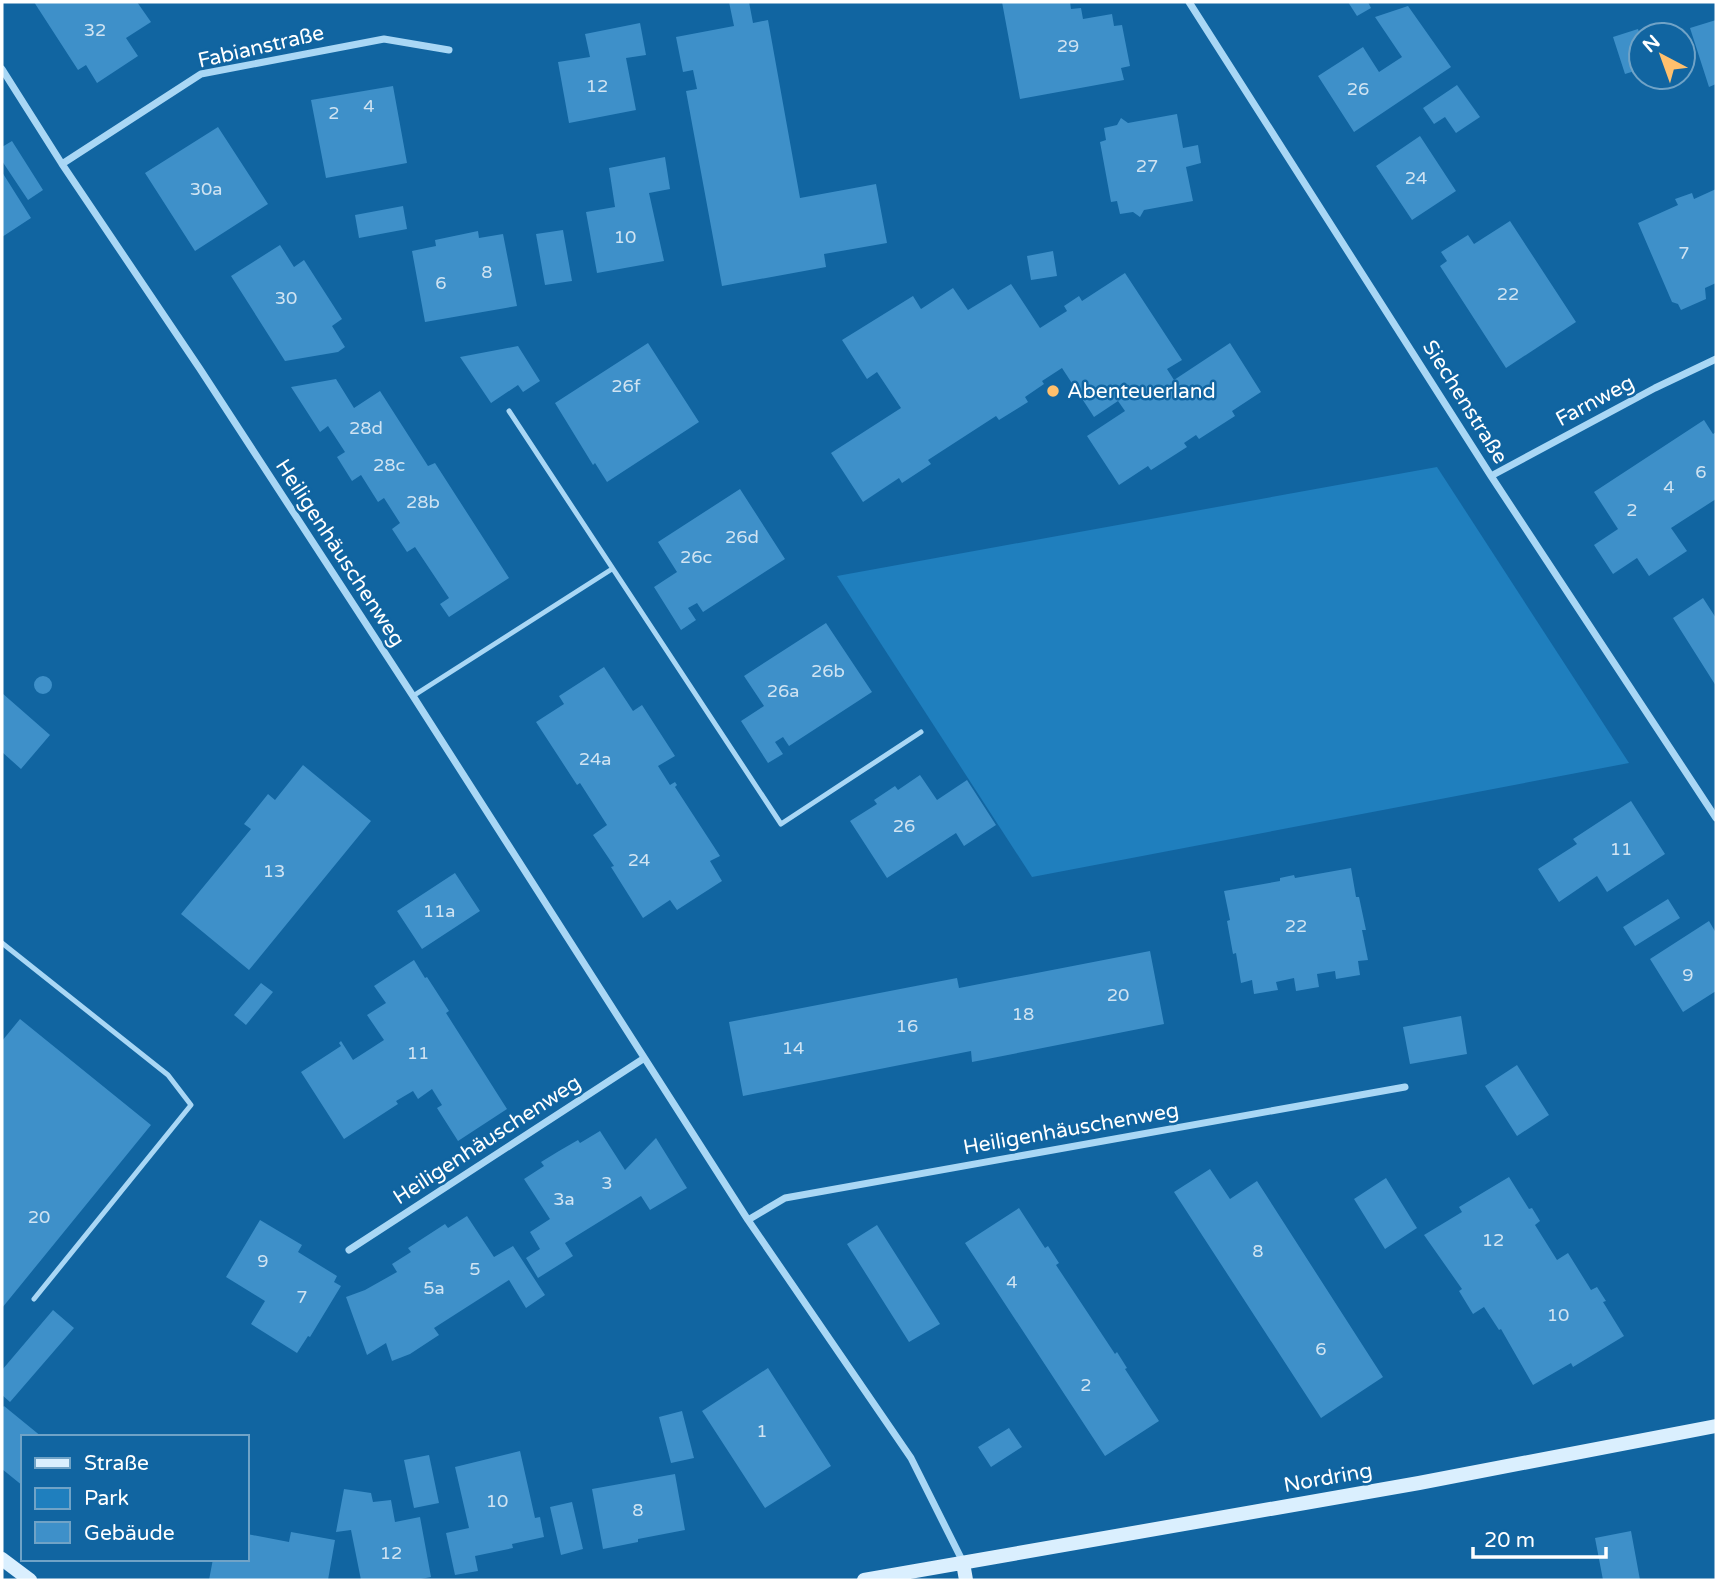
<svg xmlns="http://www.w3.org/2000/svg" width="1718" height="1582" viewBox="0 0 1718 1582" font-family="'Varela Round',sans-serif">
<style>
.green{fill:#1f7fbe}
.building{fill:#3e90c9}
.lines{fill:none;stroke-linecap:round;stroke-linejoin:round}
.service{stroke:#a9d7f5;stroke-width:5}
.minor{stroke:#a9d7f5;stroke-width:7}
.secondary{stroke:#daeffe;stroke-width:14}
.poi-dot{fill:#ffc06d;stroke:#1165a1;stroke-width:2.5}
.labels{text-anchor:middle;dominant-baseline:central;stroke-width:5;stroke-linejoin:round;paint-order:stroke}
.number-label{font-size:18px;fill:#cfe3f2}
.street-label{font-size:21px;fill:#fff;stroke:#1165a1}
.poi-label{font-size:21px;fill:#fff;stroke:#1165a1;text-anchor:start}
</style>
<rect width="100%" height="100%" fill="#1165a1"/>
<!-- green -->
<path class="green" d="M1437,467l192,296 -597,114 -195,-301z"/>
<!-- building -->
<path class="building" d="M34,2h103l14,20 -25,16 12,18 -41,27 -11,-18 -8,5z
M729,2h20l4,21 15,-3 32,178 76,-14 11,59 -63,11 2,13 -104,19 -36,-195 11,-2 -4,-19 -10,2 -7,-35 58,-11z
M1002,2h68l1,7 10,-1 2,11 29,-5 2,12 8,-1 8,41 -9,2 3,12 -104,19z
M1348,2h20l3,6 -14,8z
M1408,6l43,61 -97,65 -36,-56 45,-29 16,25 23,-15 -27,-40z
M1716,20v64l-7,3 -19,-59z
M640,23l6,32 -20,3 10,52 -67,13 -11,-61 32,-5 -5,-23z
M1638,29l3,9v31l-16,5 -12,-37z
M1457,85l23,32 -24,16 -11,-16 -11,7 -11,-16z
M393,86l14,77 -81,15 -15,-78z
M1177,114l6,34 15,-3 3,18 -15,4 7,34 -49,9 -4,7 -7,-5 -13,2 -3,-13 -6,1 -11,-60 6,-2 -2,-12 13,-3 4,-7 7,5z
M218,127l50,77 -73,47 -50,-78z
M1420,136l36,55 -44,29 -36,-54z
M12,141l31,49 -15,10 -26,-39v-14z
M665,157l5,32 -21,4 15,68 -67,12 -11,-61 29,-5 -6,-39z
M2,172l29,46 -29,19z
M1716,189v94l-11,5 1,11 -25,11 -3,-6 -6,-2 -34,-79 40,-18 -3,-6 17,-6 2,6z
M403,206l4,23 -48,9 -4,-23z
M1510,221l66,101 -70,46 -66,-102 7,-5 -6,-9 27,-17 6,9z
M563,230l9,51 -27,4 -9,-51z
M478,231l1,7 24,-4 14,72 -92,16 -13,-71 24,-5 -1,-6z
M280,245l14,22 10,-7 38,59 -10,7 13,21 -7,5 -53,9 -54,-85z
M1053,251l4,25 -26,4 -4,-24z
M1125,273l57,87 -15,9 7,11 56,-37 31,49 -29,19 3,5 -36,23 -3,-4 -12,8 3,4 -36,23 -3,-4 -29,19 -32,-49 38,-25 -7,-10 -24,16 -32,-49 -20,13 2,3 -19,13 3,5 -29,18 -3,-4 -68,44 3,4 -29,19 -3,-5 -36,24 -32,-49 70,-45 -24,-36 -10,7 -25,-39 71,-44 8,13 32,-21 15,22 43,-26 29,44 27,-17 -3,-5 15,-10 3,5z
M648,343l51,79 -92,60 -12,-19 -2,2 -38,-62z
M518,346l22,35 -17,11 -5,-7 -27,18 -31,-46z
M336,379l18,29 26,-17 48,75 7,-3 74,115 -60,39 -9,-13 9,-6 -34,-51 -8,5 -15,-23 8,-6 -16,-25 -6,4 -17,-27 -9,6 -15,-24 8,-5 -17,-26 -8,6 -29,-45z
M1704,420l9,14 3,-2v67l-45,29 16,23 -38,25 -12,-18 -24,16 -19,-29 24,-16 -24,-37z
M740,489l45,70 -82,53 -6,-9 -9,5 8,12 -15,10 -27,-43 23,-15 -19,-30z
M1703,598l13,20v68l-43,-68z
M826,623l46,69 -83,54 -6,-9 -8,5 8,12 -15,9 -27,-42 23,-15 -20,-30z
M604,667l29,44 9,-6 33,51 -17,10 12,19 5,-3 2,3 -2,2 45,69 -10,5 12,20 -45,29 -7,-10 -27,18 -32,-51 3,-1 -21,-31 14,-10 -27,-42 -3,2 -41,-63 28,-18 -5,-8z
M34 685a9 9 0 1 1 18 0a9 9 0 1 1-18 0Z
M2,693l48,42 -29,34 -19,-17z
M303,765l68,56 -122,149 -68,-56 70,-85 -7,-5 24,-30 7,6z
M920,775l17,25 30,-20 29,45 -32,21 -8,-13 -69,45 -37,-57 27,-17 -3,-4 21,-14 3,4z
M1631,801l34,53 -58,38 -10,-16 -38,26 -21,-33 39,-25 -4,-5z
M1351,868l5,29h3l7,33h-4l6,30 -10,1 2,14 -24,4 -1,-8 -18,3 2,13 -23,4 -2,-13 -18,4 2,8 -24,4 -2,-14 -11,3 -5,-30 -3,1 -6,-33 3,-1 -6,-29 56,-10v-3l14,-3 1,3z
M455,873l25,38 -58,38 -25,-38z
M1668,899l12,19 -45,28 -12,-19z
M1709,921l7,12v58l-33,21 -33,-53z
M1150,951l14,73 -192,38 -1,-11 -228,45 -14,-74 228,-44 2,10z
M414,960l11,18 2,-1 22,34 -3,2 61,96 -49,32 -21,-33 5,-3 -10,-16 -14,10 -5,-8 -17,10 2,3 -54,35 -43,-67 40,-26 -2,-3 2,-2 12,19 31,-20 -17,-25 19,-12 -12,-17z
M261,983l12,9 -27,33 -12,-10z
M1461,1016l6,38 -57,10 -7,-37z
M20,1019l131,106 -149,183v-267z
M1517,1065l32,50 -32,21 -32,-50z
M600,1131l25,39 31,-32 31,50 -37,22 -9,-14 -76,47 8,13 -35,22 -12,-20 14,-9 -10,-17 20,-13 -26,-40 20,-13 -3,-4 18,-11 19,-11 2,3z
M1210,1169l20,30 27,-18 126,196 -62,41 -147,-226z
M1509,1177l20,32 3,-1 8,13 -5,4 22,35 11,-7 23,37 6,-3 9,14 -3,1 21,34 -51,31 -2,-4 -38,22 -32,-56 -2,1 -15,-23 -11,7 -14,-23 3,-2 -38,-54 38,-23 -3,-5z
M1386,1178l31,50 -32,21 -31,-50z
M1019,1208l26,40 3,-2 11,17 -3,2 59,89 2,-2 10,16 -2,1 34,52 -54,35 -140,-213z
M467,1216l27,41 19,-11 32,49 -19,13 -17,-28 -75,48 5,7 -29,19 -18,7 -6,-18 -19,12 -21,-58 19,-7 32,-18 -5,-8 19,-12 -3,-4 37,-24 3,4z
M260,1220l42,25 -4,7 39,24 -3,6 7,4 -31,51 -2,-1 -11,17 -46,-29 14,-23 -39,-24z
M877,1225l63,99 -31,18 -62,-98z
M53,1310l21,18 -64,74 -8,-7v-25z
M768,1368l63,98 -66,42 -63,-97z
M4,1406l38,31h-19v49l-21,-17v-61z
M682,1411l12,47 -23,5 -12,-46z
M1009,1428l13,19 -31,20 -13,-20z
M520,1451l15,67 5,-1 4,20 -32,7 1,4 -38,8 3,15 -23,4 -9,-42 23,-5 -14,-61z
M429,1455l10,48 -25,5 -10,-48z
M675,1474l10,56 -47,9v3l-35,7 -11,-60z
M344,1489l27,4 2,9 18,-2 4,22 25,-5 11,60 -15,3h-55l-10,-50 -15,2z
M572,1502l11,47 -22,6 -11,-48z
M1631,1531l9,49h-37l-8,-42z
M291,1532l44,8 -7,40h-119l4,-21h34v-25l42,8z"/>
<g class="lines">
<!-- service -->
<path class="service" d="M509,411l272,413 140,-92
M413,696l199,-127
M2,943l166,132 23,30 -157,194"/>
<!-- minor -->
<path class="minor" d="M1189,2l302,474 225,342
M2,69l60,95 138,205 213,327 335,524 163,238 52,104
M62,164l139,-90 183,-35 65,11
M1491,476l164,-88 61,-29
M748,1220l37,-22 620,-111
M349,1250l294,-191"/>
<!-- secondary -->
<path class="secondary" d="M2,1559l28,21
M963,1563l3,17
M864,1580l555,-97 297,-57"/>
</g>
<!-- markers -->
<circle class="poi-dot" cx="1053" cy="391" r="7"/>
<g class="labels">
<!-- number labels -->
<g class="number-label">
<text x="95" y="30">32</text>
<text x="1068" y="46">29</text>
<text x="597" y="86">12</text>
<text x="1358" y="89">26</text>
<text x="369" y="106">4</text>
<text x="334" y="113">2</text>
<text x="1147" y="166">27</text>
<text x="1416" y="178">24</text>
<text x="206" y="189">30a</text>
<text x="625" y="237">10</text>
<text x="1684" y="253">7</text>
<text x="487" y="272">8</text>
<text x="441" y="283">6</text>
<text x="1508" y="294">22</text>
<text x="286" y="298">30</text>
<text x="626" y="386">26f</text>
<text x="366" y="428">28d</text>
<text x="389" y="465">28c</text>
<text x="1701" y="472">6</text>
<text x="1669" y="487">4</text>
<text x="423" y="502">28b</text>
<text x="1632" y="510">2</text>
<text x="742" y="537">26d</text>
<text x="696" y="557">26c</text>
<text x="828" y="671">26b</text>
<text x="783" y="691">26a</text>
<text x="595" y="759">24a</text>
<text x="904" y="826">26</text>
<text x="1621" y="849">11</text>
<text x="639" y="860">24</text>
<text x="274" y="871">13</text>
<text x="439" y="911">11a</text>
<text x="1296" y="926">22</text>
<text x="1688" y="975">9</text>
<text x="1118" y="995">20</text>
<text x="1023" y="1014">18</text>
<text x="907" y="1026">16</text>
<text x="793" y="1048">14</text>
<text x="418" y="1053">11</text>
<text x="607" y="1183">3</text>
<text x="564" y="1199">3a</text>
<text x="39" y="1217">20</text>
<text x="1493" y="1240">12</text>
<text x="1258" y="1251">8</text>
<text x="263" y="1261">9</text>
<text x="475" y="1269">5</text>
<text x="1012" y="1282">4</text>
<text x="434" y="1288">5a</text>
<text x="302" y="1297">7</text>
<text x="1558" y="1315">10</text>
<text x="1321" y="1349">6</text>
<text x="1086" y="1385">2</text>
<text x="762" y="1431">1</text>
<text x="497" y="1501">10</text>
<text x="638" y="1510">8</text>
<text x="391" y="1553">12</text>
</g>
<!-- street labels -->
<g class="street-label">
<text transform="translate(261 47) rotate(-13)">Fabianstraße</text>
<text transform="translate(1595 401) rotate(-28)">Farnweg</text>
<text transform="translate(1465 402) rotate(58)">Siechenstraße</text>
<text transform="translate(340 553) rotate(57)">Heiligenhäuschenweg</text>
<text transform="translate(1071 1129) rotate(-10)">Heiligenhäuschenweg</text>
<text transform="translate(487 1140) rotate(-33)">Heiligenhäuschenweg</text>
<text transform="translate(1328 1478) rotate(-10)">Nordring</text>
</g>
<!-- poi labels -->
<g class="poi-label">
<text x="1067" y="391">Abenteuerland</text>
</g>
</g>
<!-- border -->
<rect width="1718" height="1582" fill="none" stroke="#ffffff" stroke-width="7"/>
<!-- legend -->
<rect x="21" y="1435" width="228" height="126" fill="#1165a1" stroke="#70a3c7" stroke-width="2"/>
<rect x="35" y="1458" width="35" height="10" fill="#daeffe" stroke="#70a3c7" stroke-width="2"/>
<text x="84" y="1470" font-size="21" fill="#ffffff">Straße</text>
<rect x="35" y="1488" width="35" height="21" fill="#1f7fbe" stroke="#70a3c7" stroke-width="2"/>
<text x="84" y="1505" font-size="21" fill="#ffffff">Park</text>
<rect x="35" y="1522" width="35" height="21" fill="#3e90c9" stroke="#70a3c7" stroke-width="2"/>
<text x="84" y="1540" font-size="21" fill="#ffffff">Gebäude</text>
<!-- north arrow -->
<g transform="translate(1662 56) rotate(319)"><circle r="33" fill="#1165a1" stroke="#70a3c7" stroke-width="2"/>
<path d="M0-5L12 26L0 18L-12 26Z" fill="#ffc06d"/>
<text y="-10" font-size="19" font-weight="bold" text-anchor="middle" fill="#ffffff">N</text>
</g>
<!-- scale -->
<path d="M1473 1547v10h133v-10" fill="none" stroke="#ffffff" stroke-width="3.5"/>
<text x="1484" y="1547" font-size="21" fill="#ffffff" stroke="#1165a1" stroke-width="5" paint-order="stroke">20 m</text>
</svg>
